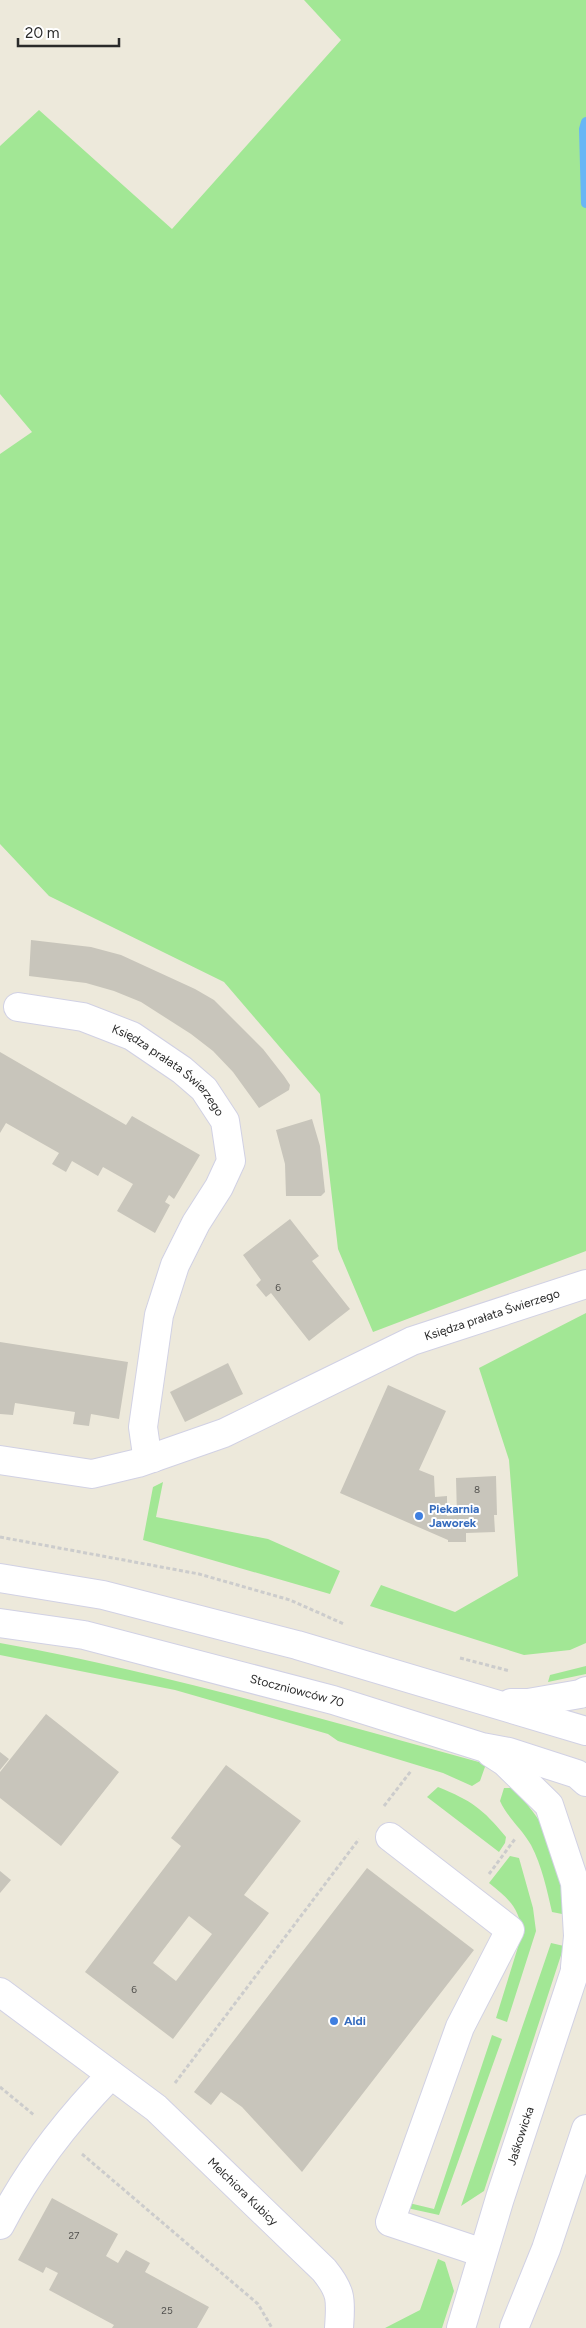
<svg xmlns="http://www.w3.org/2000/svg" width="586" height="2328" viewBox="0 0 586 2328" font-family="Figtree,sans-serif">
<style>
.green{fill:#a2e795}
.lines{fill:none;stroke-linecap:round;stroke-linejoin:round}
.stream{stroke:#68b6f5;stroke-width:10}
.building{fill:#c8c5bb;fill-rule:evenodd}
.minor-casing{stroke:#d1d1e4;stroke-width:30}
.path{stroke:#ccc;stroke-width:3;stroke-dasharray:4 2.5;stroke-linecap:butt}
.minor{stroke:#fff;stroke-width:28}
.shop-dot{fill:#3f7fe0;stroke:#fff;stroke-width:2}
.labels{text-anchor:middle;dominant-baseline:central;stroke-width:4;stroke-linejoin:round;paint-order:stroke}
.number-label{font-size:10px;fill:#52514e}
.street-label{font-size:12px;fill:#2a2a2a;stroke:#fff}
.shop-label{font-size:12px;font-weight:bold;fill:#366cbe;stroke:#fff;text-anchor:start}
</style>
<rect width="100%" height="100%" fill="#ede9db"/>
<!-- green -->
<path class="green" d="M304,0h282v1251l-213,81 -35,-83 -18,-155 -96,-112 -175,-86 -49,-52v-390l32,-22 -32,-38v-248l39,-36 133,119 169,-189z
M586,1313v330l-16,7 -46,5 -154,-49 11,-21 74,27 63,-36 -9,-116 -30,-92z
M163,1482l-7,35 112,22 72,32 -10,23 -187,-54 10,-53z
M0,1643c165,30 325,77 486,121l-6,17 -8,5 -29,-13 -105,-32 -10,-7 -153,-44 -175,-35z
M586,1666v8l-38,8 2,-7z
M438,1787c34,14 44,21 68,50l-1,6 -6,9 -72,-55z
M504,1788h9c18,19 44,54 50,81 3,14 3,31 4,46l-15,-3c-5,-22 -10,-46 -21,-67 -9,-16 -24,-28 -31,-44z
M510,1856l9,2 14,50 3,23 -29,91 -11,-4 26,-84c-2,-26 -13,-35 -33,-51z
M551,1943l13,3 -80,245 -23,15z
M492,2035l10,4 -63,176 -32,-7 2,-5 25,6z
M438,2259l7,3 9,29 -12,37h-57l35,-18z"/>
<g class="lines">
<!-- stream -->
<path class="stream" d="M586,122l-2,7 2,74"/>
</g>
<!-- building -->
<path class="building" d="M31,940l60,7 30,8 74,34 19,11 49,49 21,27 6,9 -1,5 -30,18 -26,-36 -20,-21 -22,-17 -50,-32 -27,-11 -28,-8 -57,-7z
M0,1052l126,73 6,-9 68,39 -26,44 -5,-4 -4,7 5,3 -15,28 -38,-22 16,-27 -30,-17 -5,9 -26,-15 -6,11 -14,-8 7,-11 -53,-30 -6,10z
M312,1119l8,27 5,46 -4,4h-35l-1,-32 -9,-34z
M290,1219l29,37 -7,5 38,48 -41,32 -38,-48 -5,4 -10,-12 5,-5 -18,-25z
M0,1342l128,20 -9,57 -28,-5 -2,12 -16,-2 2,-12 -60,-9 -2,12 -13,-1z
M228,1363l15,31 -58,28 -15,-30z
M388,1385l58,26 -27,59 15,6 1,21 12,-1v20l10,-1 -1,-37 40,-2 1,39h-3l1,17 -29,1v9h-18v-2l-108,-47z
M46,1714l73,58 -58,74 -61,-48v-26z
M0,1752l9,7 -9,11z
M226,1765l75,56 -57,74 25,18 -96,126 -88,-67 96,-126 -10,-8zM189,1916l23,18 -36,47 -23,-18z
M367,1868l107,82 -172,222 -60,-65 -21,-15 -10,13 -17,-13z
M0,1871l11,9 -11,13z
M52,2198l66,36 -12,22 12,7 8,-13 24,13 -5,9 64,35 -12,21h-85l2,-3 -65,-35 9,-17 -12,-6 -3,6 -25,-13z"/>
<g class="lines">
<defs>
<g id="minor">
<path id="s1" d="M18,1007l65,10 49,19 50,34 22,19 21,32 6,40 -12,26 -23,36 -21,42 -16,50 -16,112 3,21 7,10"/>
<path id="s2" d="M0,1460l92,14 46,-11 86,-30 188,-92 174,-57"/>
<path d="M0,1578l103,17 194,50 289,86"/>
<path id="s3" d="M0,1623l84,12 249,65 149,47 27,5 68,22 9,8"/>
<path d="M511,1703h17l52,-9 6,-3"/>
<path d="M491,1753l14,9 44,43 26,78 3,53 -3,31"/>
<path d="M390,1837l120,93 -50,97 -70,195 93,31"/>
<path id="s4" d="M0,1992l156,116 168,162c18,22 17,30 15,58"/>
<path d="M0,2225c29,-56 67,-105 111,-150"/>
<path id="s5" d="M461,2328l39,-130 75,-227 11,-24"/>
<path d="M514,2328l32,-79 40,-120"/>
</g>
</defs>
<!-- minor casing -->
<use href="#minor" class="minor-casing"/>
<!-- path -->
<path class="path" d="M0,1537l199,37 91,26 54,24
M460,1658l50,13
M384,1806l27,-35
M489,1874l26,-35
M175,2083l184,-244
M0,2087l34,28
M82,2154l176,150 14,24"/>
<!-- minor -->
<use href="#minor" class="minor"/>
</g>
<!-- markers -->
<g class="shop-dot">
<circle cx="419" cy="1516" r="5"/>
<circle cx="334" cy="2021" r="5"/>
</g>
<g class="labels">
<!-- number labels -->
<g class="number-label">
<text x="278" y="1287">6</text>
<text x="477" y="1489">8</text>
<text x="134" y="1989">6</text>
<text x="74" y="2235">27</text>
<text x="167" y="2310">25</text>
</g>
<!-- street labels -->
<g class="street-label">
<text stroke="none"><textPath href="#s1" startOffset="168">Księdza prałata Świerzego</textPath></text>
<text stroke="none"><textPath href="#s2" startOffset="525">Księdza prałata Świerzego</textPath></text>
<text stroke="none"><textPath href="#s3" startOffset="305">Stoczniowców 70</textPath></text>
<text stroke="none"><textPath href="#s5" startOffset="201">Jaśkowicka</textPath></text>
<text stroke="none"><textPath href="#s4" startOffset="315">Melchiora Kubicy</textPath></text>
</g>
<!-- shop labels -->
<g class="shop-label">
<text x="429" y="1509">Piekarnia<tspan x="429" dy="14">Jaworek</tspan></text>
<text x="344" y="2021">Aldi</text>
</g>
</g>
<!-- scale -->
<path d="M18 38v8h101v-8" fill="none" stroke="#2a2a2a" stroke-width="2.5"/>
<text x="25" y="38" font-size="15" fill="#2a2a2a" stroke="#ffffff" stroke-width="4" paint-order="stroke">20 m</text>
</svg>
